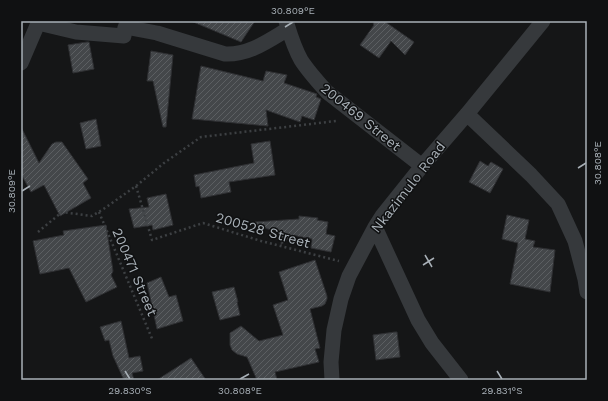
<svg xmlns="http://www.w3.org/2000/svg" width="608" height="401" viewBox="0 0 608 401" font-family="'Work Sans',sans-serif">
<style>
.building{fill:url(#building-hatch);stroke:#2f3033}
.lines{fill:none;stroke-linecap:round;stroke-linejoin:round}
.path{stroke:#3d4043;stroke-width:2.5;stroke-dasharray:2 3;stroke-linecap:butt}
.minor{stroke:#36393c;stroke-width:15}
.ticks{fill:none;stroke:#a8b0b7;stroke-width:1.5}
.labels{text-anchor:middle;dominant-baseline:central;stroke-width:3;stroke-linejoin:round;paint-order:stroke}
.street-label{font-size:14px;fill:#a8b0b7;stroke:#101112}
.neatline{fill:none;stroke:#a8b0b7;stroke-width:1.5}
.ticks-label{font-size:10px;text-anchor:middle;fill:#a8b0b7}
</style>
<defs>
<pattern id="building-hatch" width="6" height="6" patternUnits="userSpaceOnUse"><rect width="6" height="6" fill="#44474a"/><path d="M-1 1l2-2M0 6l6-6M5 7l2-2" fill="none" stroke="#5c5f62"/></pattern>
</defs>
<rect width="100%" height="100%" fill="#151617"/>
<!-- building -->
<path class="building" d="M191,21h64l-14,21z
M375,21h9l30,21 -9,13 -14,-14 -12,17 -19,-13 14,-20 -1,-1z
M87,42h2l5,27 -21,4 -5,-28z
M151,51l22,4 -7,72h-3l-10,-46h-6z
M201,66l62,15 3,-10 21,4 -3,8 33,11 -1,3 5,2 -7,21 -12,-4 -2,6 -34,-12 2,16 -76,-7z
M96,119l5,27 -15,3 -6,-26z
M21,127l18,36 13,-19 4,-2h6l26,37 -5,4 8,15 -31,18 -16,-31 -13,7 -10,-18z
M270,141l5,34 -46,7 2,10 -30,6 -2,-12 -3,1 -2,-12 60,-12 -3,-19z
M480,161l8,5 3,-4 12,7 -13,24 -21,-11z
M166,194l7,31 -20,5 -1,-5 -18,3 -5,-19 20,-2 -2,-9z
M507,215l22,5 -4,19 10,2 -2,6 22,3 -5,42 -40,-8 8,-41 -16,-4z
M299,216l19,2 -1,2 11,2 -2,12 9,2 -4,16 -20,-4 1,-9 -20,-4 -11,10 1,-13 -28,-6 1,-4 44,-3z
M106,225l7,46 -2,4 6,12 -31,15 -17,-34 -29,6 -7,-33 31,-6 -1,-4z
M315,260l12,36v3l-2,5 -3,2 -12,3 10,39 -5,1 4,13 -44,10 2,8h-20l-10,-23 -10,-3 -5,-4 -2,-5v-12l11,-7 18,15 24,-6 -10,-30 15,-5 -9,-28z
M161,277l8,20 7,-2 7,26 -26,8 -10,-46z
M234,287l4,15h-1l3,13 -20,5 -8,-28z
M121,321l8,37 11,-2 3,15 -11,2 2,7h-10l-11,-24 -4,-16 -4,1 -5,-14z
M395,332h2l3,25 -24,3 -3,-25z
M191,358l15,22h-49l25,-16z"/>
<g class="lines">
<!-- path -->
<path class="path" d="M136,186l16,54 51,-17 58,18 78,20
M99,212l54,129
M38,232l24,-20 30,4 13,-8 31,-22 28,-23 37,-26 135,-16"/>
<!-- minor -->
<path class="minor" d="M286,21c4,13 8,27 15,39 7,11 17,22 26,32l95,74
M38,23l38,9 48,4 1,-9 32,6 68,21c24,1 43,-13 63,-25
M21,63l18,-42
M467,114l64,61 27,29 17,37 10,38 2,13
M375,227l43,93 14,23 29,37
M332,380l-1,-18 3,-32 7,-31 8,-23 26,-49 7,-11 40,-50 45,-52 76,-93"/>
</g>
<!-- ticks -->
<path class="ticks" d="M285,27l8,-5M578,168l8,-5M22,191l8,-5M425,255l7,12M423,265l11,-7M125,371l5,8M497,371l5,8M240,379l9,-5"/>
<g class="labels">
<!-- street labels -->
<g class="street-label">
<text transform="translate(361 117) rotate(39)">200469 Street</text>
<text transform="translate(408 187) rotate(-52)">Nkazimulo Road</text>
<text transform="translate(263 230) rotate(16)">200528 Street</text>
<text transform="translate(135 272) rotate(67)">200471 Street</text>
</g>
</g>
<!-- border -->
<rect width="608" height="401" fill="none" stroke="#101112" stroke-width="44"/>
<rect x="22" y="22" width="564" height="357" class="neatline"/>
<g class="ticks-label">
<text x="293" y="14">30.809°E</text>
<text transform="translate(597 163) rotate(-90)" y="4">30.808°E</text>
<text transform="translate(11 191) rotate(-90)" y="4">30.809°E</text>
<text x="130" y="394">29.830°S</text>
<text x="240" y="394">30.808°E</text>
<text x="502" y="394">29.831°S</text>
</g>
</svg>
